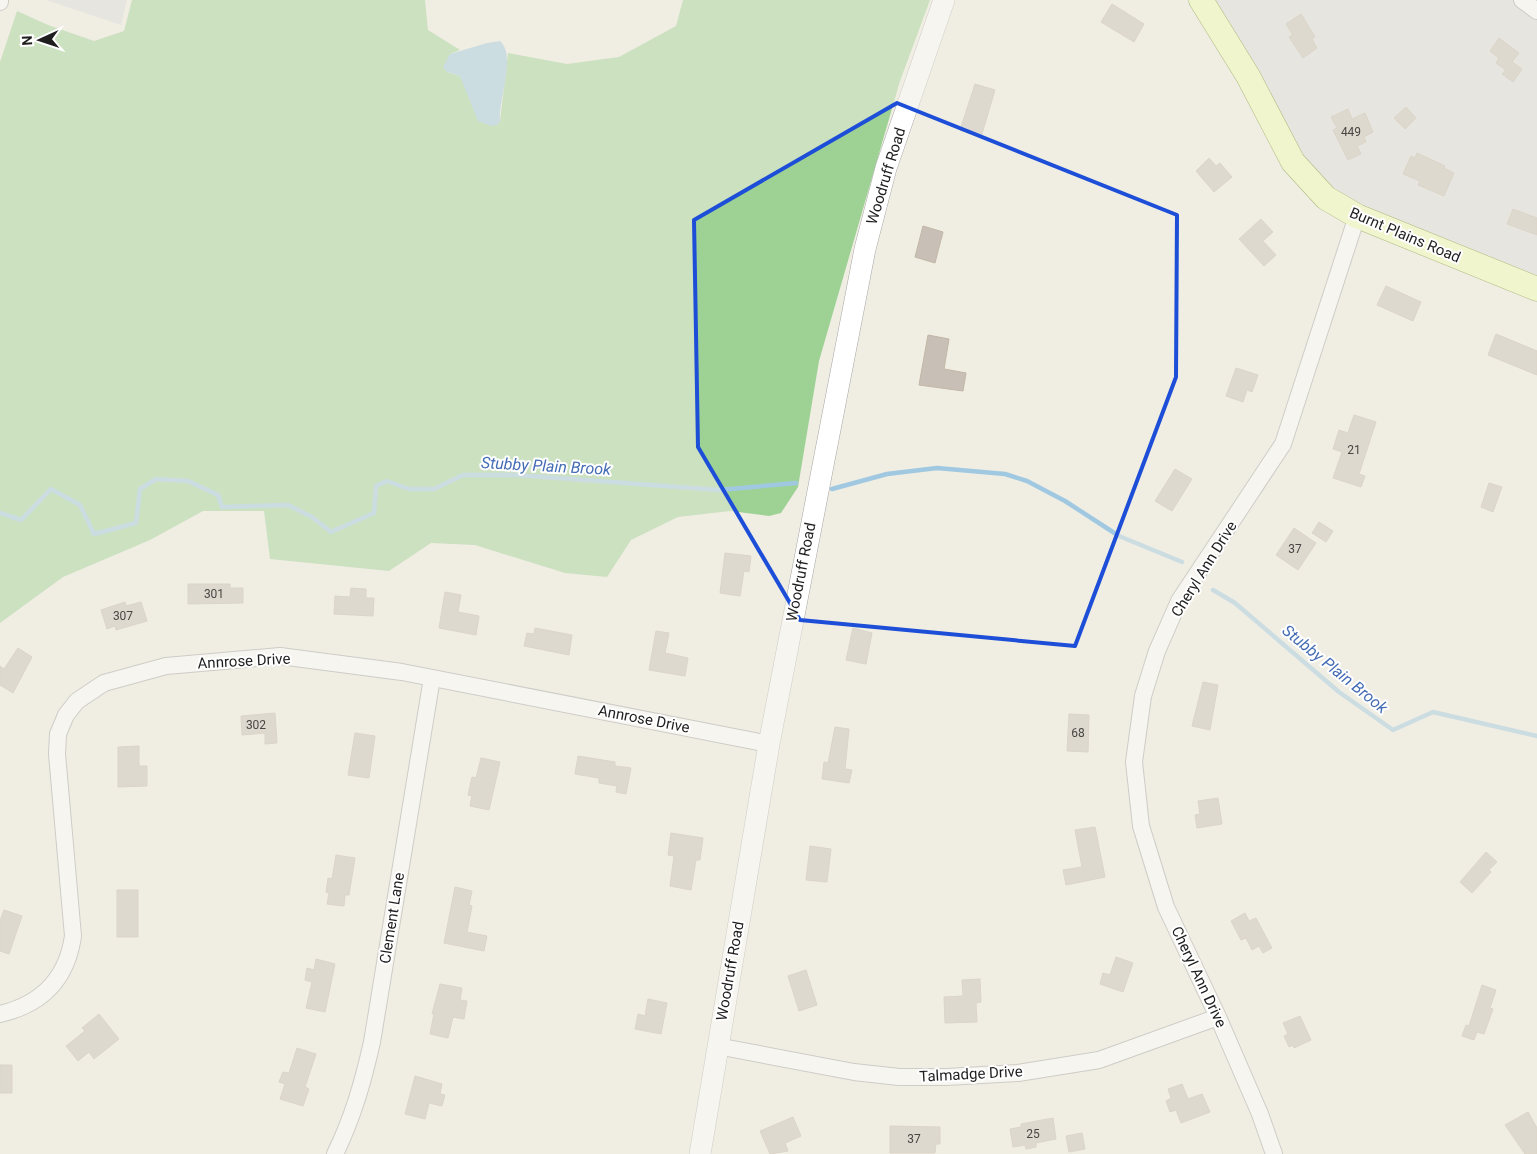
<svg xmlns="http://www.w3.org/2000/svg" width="1537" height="1154" viewBox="0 0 1537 1154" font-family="Roboto,sans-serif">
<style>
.residential{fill:#dcdbdb}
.forest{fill:#9ed295}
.water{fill:#a0c9e1}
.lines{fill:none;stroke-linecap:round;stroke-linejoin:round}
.stream{stroke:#a0c9e1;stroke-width:4.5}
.building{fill:#c8c0b6;stroke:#c2b6a5}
.minor-casing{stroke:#a5a5a5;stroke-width:18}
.tertiary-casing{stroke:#a5a5a5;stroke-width:22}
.secondary-casing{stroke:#5c7a00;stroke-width:25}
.minor{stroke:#fff;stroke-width:16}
.tertiary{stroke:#fff;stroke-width:21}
.secondary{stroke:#f0feb3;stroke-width:24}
.marked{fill:none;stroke:#1d4ed8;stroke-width:4;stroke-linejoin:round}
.labels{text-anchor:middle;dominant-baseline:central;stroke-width:4;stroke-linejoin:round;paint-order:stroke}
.number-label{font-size:12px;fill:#484644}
.street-label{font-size:15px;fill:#1e1e1e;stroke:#fff}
.water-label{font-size:16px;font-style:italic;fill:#446cb4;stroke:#fff}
</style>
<rect width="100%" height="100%" fill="#f0ede3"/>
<!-- residential -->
<path class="residential" d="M46,0h81l-6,25z
M1201,0h336v289l-211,-91z"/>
<!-- forest -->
<path class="forest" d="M132,0h293l3,30 32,20 -10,4 -3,18 13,4 9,20 31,25 8,-68 59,11 52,-7 57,-31 7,-26h247l-30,81 -81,280 -21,126 -17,26 -12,3 -39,-5 -52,6 -47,23 -24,37 -42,-4 -90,-28 -44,-2 -42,28 -119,-12 -6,-48h-61l-53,29 -87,37 -63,46v-561l17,-51 31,14 46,16 30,-10z"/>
<!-- water -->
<path class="water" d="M500,41c17,15 -2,58 0,80l-3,4 -6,1 -13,-5 -18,-45 -13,-4 -4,-5 7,-13 37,-11z"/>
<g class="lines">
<!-- stream -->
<path class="stream" d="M832,489l55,-15 50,-6 68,6 22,7 38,20 54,35 63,26
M0,513l21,7 30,-31 29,16 14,29 42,-11 4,-34 16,-10 32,2 30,14 4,12 66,-2 24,12 19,15 43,-19 2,-27 11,-5 22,8h25l29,-14h54l202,15 77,-7
M1213,590l22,13 104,89 54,38 40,-18 104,24"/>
</g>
<!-- building -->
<path class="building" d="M1112,4l32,20 -10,18 -33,-20z
M1301,14l14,23 -3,2 5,9 -14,10 -14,-21 4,-2 -7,-11z
M1499,38l20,15 -7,9 10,7 -9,13 -11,-8 4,-4 -10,-7 3,-5 -9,-7z
M975,84l20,6 -14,47 -21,-7z
M1406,107l10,11 -11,11 -11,-11z
M1348,109l4,10 13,-6 8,19 -9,5 2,5 -9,4 4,8 -13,6 -15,-30 4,-2 -6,-11z
M1417,153l28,13 -1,2 10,5 -10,23 -26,-11 2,-4 -17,-7 8,-18 4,2z
M1209,158l7,8 4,-3 12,14 -18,15 -18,-21z
M1513,209l24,9v17l-30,-11z
M1261,219l12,13 -10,9 13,14 -12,11 -25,-27z
M923,226l20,6 -8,31 -20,-6z
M1386,286l35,16 -8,19 -36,-16z
M1496,334l41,17v24l-49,-20z
M928,335l21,4 -5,30 22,4 -3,18 -44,-6z
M1236,368l22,7 -6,17 -5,-2 -4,12 -17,-6z
M1354,415l22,7 -17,52 6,2 -4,11 -28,-9 9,-26 -9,-3 6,-19 9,3z
M1175,469l17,10 -20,32 -17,-10z
M1489,483l13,4 -9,25 -12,-5z
M1319,522l14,9 -7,11 -14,-9z
M1294,528l22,15 -18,27 -22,-15z
M725,553l26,3 -2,16 -5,-1 -4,25 -20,-3z
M188,584h42v4h13v15l-55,1z
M351,588l15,1v9h8l-1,18 -39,-2 1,-18 15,1z
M445,592l16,3 -3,17 21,4 -3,19 -37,-7z
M125,602l1,4 15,-4 6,19 -31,9 -1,-4 -8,3 -6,-19z
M535,628l37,7 -3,20 -45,-9 3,-13 7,1z
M853,628l19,5 -6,31 -20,-4z
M656,631l13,2 -4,20 23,5 -3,18 -36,-6z
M18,648l14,9 -19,36 -13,-8v-19l4,3z
M1203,682l15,3 -8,45 -18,-4z
M275,713l2,30 -12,1v-11l-23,2 -1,-19z
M1069,714l20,1 -1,37 -21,-1z
M835,727l14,2 -4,40 7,1 -3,13 -27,-4 2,-17 4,1z
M355,733l20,3 -6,42 -21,-3z
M139,746v20h8v20l-29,1v-40z
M578,756l37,6v4l16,2 -5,26 -10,-2 1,-6 -18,-3v-5l-24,-4z
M481,758l19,4 -11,48 -19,-4 2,-10 -4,-1 4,-18 4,1z
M1218,798l4,26 -25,4 -2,-13 5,-1 -2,-13z
M1095,827l10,50 -39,8 -3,-15 19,-3 -7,-37z
M671,833l32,5 -3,22h-4l-5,30 -21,-4 4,-30 -6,-1z
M810,846l21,3 -4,33 -21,-2z
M1486,852l11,10 -8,8 2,2 -19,21 -12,-11z
M336,855l19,3 -6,37h-4l-1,11 -17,-2 2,-11 -3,-1 2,-14 4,1z
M455,887l17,4 -3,14 3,1 -5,26 20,4 -3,15 -40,-8z
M117,890h21v47h-21z
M4,910l18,6 -13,38 -9,-3v-30z
M1245,913l4,8 7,-3 16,30 -9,5 -4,-7 -7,4 -6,-12 -5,2 -10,-19z
M1116,957l17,6 -10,29 -23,-8 3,-11 7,2z
M316,959l19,5 -10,48 -19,-4 6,-26 -7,-2 2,-12 7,2z
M806,970l11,35 -18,6 -11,-35z
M980,979l1,23 -5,1 1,19 -32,1 -1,-26 19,-1 -1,-16z
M440,984l22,4 -2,12 7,1 -3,18 -11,-2 -5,21 -18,-4 4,-20h-2z
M1482,985l14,5 -6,18 3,1 -9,25 -7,-2 -3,8 -12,-4 4,-11 3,1z
M648,999l19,4 -6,31 -26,-5 3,-15 7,2z
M99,1014l20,25 -25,20 -5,-7 -11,9 -12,-15 19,-15 -3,-3z
M1300,1016l11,24 -17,8 -1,-3 -4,2 -5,-11 4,-2 -5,-11z
M297,1048l19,6 -11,33 4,2 -6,17 -23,-7 5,-15 -6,-2 4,-10 6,1z
M0,1065h12v28h-12z
M415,1076l27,8 -2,10 5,1 -3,11 -13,-3 -4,16 -20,-5z
M1182,1084l6,15 14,-5 8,18 -29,11 -5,-13 -6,2 -4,-11 5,-3 -3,-9z
M1528,1112l9,16v26h-12l-20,-29z
M793,1117l8,19 -16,7 3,8 -18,3 -10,-23z
M1053,1118l3,21 -20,4v4l-10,2 -1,-4 -12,2 -3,-18 11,-2v-3z
M890,1126l50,1v17h-4l-1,9h-45z
M1082,1133l3,16 -16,3 -3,-16z"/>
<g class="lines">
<defs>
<path id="minor" d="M1522,0l15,11
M0,2v-2
M0,1014c43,-10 67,-36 73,-78l-16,-182 1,-20 8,-19 11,-14 27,-18 62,-17 114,-10 122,16 367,72
M717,1046l137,26 45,5h47l72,-4 81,-13 119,-43
M335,1154c18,-37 28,-72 37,-112l60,-364
M1274,1154l-14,-40 -42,-97 -52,-110 -25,-81 -7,-64 9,-66 14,-45 22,-50 104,-157 74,-228"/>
<path id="tertiary" d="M700,1154l69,-410 96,-495 21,-81 58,-168"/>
<path id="secondary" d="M1201,0l47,76 45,86 33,36 31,18 180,73"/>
</defs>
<!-- minor casing -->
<use href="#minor" class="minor-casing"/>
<!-- tertiary casing -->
<use href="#tertiary" class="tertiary-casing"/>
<!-- secondary casing -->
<use href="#secondary" class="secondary-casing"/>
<!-- minor -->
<use href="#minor" class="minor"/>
<!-- tertiary -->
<use href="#tertiary" class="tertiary"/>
<!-- secondary -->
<use href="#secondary" class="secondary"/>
</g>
<!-- marked area -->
<path d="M0 0H1537V1154H0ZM897,103l280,112 -1,162 -101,269 -275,-26 -102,-173 -4,-227z" fill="#f0ede3" fill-opacity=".55" fill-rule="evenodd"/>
<path class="marked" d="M897,103l280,112 -1,162 -101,269 -275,-26 -102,-173 -4,-227z"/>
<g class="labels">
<!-- number labels -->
<g class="number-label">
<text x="1351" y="132">449</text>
<text x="1354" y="450">21</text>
<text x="1295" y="549">37</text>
<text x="214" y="594">301</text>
<text x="123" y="616">307</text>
<text x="256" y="725">302</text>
<text x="1078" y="733">68</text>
<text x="1033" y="1134">25</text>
<text x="914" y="1139">37</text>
</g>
<!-- street labels -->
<g class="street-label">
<text transform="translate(886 176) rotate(-73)">Woodruff Road</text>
<text transform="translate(1405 235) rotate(23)">Burnt Plains Road</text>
<text transform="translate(1204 569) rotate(-58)">Cheryl Ann Drive</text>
<text transform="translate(801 572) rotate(-79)">Woodruff Road</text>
<text transform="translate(244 661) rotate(-3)">Annrose Drive</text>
<text transform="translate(644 719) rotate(11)">Annrose Drive</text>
<text transform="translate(392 918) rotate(-81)">Clement Lane</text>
<text transform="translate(730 971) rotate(-80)">Woodruff Road</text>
<text transform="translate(1199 977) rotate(65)">Cheryl Ann Drive</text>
<text transform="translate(971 1074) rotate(-3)">Talmadge Drive</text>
</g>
<!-- water labels -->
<g class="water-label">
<text transform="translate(546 466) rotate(3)">Stubby Plain Brook</text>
<text transform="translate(1335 669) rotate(39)">Stubby Plain Brook</text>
</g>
</g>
<!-- north arrow -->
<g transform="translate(40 40) rotate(267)" stroke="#ffffff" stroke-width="4" paint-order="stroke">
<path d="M0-4L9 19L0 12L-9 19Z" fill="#1e1e1e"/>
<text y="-8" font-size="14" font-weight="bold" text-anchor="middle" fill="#1e1e1e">N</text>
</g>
</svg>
